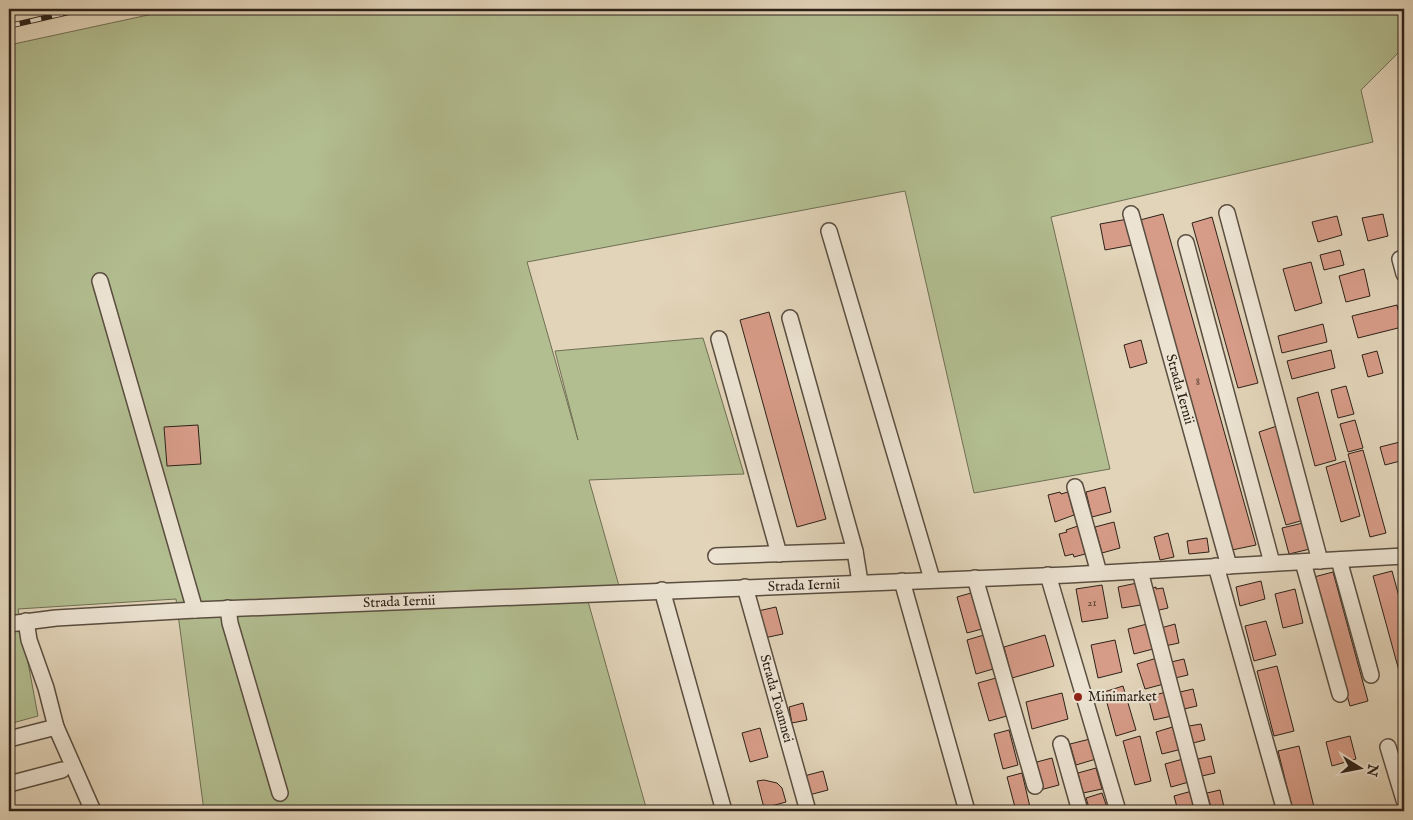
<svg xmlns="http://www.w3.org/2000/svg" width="1413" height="820" viewBox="0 0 1413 820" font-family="'IM FELL English',serif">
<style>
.green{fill:#b2bd90;stroke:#6f6f54}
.building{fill:#d79c88;stroke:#2c2118}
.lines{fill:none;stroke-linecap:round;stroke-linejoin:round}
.minor-casing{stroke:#5a4e40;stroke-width:18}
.minor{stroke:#ece3d2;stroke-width:15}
.rail-casing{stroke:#2c2118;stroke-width:5.5}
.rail{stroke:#ece3d2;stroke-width:4;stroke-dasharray:11;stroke-linecap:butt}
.poi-dot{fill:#8f2418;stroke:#ece3d2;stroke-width:2}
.labels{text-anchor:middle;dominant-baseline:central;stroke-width:4.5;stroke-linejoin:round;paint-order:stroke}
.number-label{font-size:11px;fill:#574034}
.street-label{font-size:14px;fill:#2c2118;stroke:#ece3d2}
.poi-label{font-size:14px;fill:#2c2118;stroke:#ece3d2;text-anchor:start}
</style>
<rect width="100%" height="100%" fill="#e2d4b9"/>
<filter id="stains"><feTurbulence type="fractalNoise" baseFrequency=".004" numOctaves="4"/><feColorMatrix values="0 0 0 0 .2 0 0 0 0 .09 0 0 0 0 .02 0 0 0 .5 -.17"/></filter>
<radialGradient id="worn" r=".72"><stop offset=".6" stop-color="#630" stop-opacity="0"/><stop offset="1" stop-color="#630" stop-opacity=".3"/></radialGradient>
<!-- green -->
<path class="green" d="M176,9h1228v38l-43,43 12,52 -322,75 59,252 -136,24 -69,-302 -378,71 51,178 -23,-89 148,-13 41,136 -155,6 30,106 -35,1 63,224h-443l-28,-212 -158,10 20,107 -29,8v-679z"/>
<!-- building -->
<path class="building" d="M1163,214l93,331 -24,5 -92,-330z
M1383,214l5,22 -20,5 -6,-23z
M1337,216l5,19 -24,7 -6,-20z
M1212,217l46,166 -20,5 -46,-165z
M1128,219l4,26 -27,5 -5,-26z
M1340,250l4,15 -20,5 -4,-15z
M1311,262l11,41 -27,8 -12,-42z
M1364,269l6,27 -24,6 -7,-26z
M1397,305l5,22 -44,11 -6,-22z
M769,312l57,207 -29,8 -57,-207z
M1323,324l4,18 -45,11 -4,-17z
M1141,340l6,23 -17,5 -6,-23z
M1331,350l4,18 -43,11 -5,-18z
M1377,351l6,22 -15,4 -6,-22z
M1346,386l8,28 -16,4 -7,-28z
M1318,392l18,68 -21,6 -18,-68z
M1355,420l8,28 -15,4 -8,-28z
M198,425l3,39 -34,2 -3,-39z
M1277,426l27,94 -18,5 -27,-93z
M1400,442l4,18 -19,5 -5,-18z
M1363,450l23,83 -16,4 -22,-83z
M1345,461l15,55 -19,6 -15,-55z
M1105,487l6,25 -19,5 -6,-25z
M1060,492l1,2 7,-2 6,23 -19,7 -7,-27z
M1114,522l6,26 -18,5 -7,-26z
M1303,523l7,26 -21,5 -7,-26z
M1078,526l7,28 -11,3 -1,-3 -8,2 -6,-22 8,-2 -1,-2z
M1168,533l6,24 -14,3 -6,-23z
M1207,538l2,14 -20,2 -2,-13z
M1392,571l12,44v74l-31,-113z
M1333,572l35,129 -18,5 -36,-129z
M1261,581l4,18 -25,7 -4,-19z
M1137,583l4,22 -19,3 -4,-21z
M1102,585l6,33 -26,4 -6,-33z
M1156,587v2l7,-1 5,20 -13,3 -6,-22z
M1295,589l8,34 -20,5 -8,-34z
M971,593l11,36 -15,4 -10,-36z
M776,607l7,27 -19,4 -6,-27z
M1266,621l10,34 -22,6 -9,-35z
M1147,624l6,25 -19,5 -6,-25z
M1175,624l4,19 -14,3 -4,-18z
M984,635l9,34 -17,5 -9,-34z
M1045,635l9,31 -42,12 -8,-31z
M1115,640l7,32 -24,6 -7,-33z
M1157,658l7,26 -19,5 -8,-25z
M1184,659l4,16 -13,3 -4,-16z
M1277,666l17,65 -20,5 -17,-65z
M996,678l11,38 -18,5 -11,-38z
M1123,686l13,44 -20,6 -12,-44z
M1193,689l4,17 -13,3 -4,-17z
M1166,692l6,24 -18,4 -6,-23z
M1062,693l6,26 -36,10 -6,-27z
M803,703l4,17 -15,3 -3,-16z
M1201,724l4,16 -12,3 -4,-17z
M1176,726l6,23 -20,5 -6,-22z
M760,728l8,29 -18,5 -8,-29z
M1009,730l9,35 -15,4 -9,-35z
M1140,736l11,45 -16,4 -12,-44z
M1350,736l6,23 -24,7 -6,-24z
M1090,739l6,20 -20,6 -6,-21z
M1299,746l16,65h-22l-15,-60z
M1211,756l4,17 -13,3 -4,-17z
M1052,758l7,27 -19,5 -7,-27z
M1183,759l6,23 -18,5 -6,-23z
M1096,768l6,21 -19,4 -5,-20z
M823,771l5,19 -19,5 -5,-19z
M1022,773l8,34 -14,4 -9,-34z
M764,780l13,3 5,5 4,14 -22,6 -7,-27z
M1220,790l4,17 -12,4 -5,-18z
M1192,791l6,20h-20l-4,-15z
M1102,793l6,17 -18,1 -4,-13z"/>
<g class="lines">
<defs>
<g id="minor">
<path d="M1227,213l93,348"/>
<path id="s1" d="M1131,214l98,352"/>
<path d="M829,231l103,348"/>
<path d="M1186,243l86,320"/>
<path d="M1400,259l4,15"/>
<path d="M100,281l95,329"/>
<path d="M790,318l65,233 5,31"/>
<path d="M719,339l60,215"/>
<path d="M1075,487l24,86"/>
<path d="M716,556l139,-5"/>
<path d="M1339,560l32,115"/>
<path d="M1303,562l37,132"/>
<path d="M1216,566l69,245"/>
<path d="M1140,571l63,240"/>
<path d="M1048,575l70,236"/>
<path d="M975,578l60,208"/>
<path d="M902,581l65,230"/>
<path id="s2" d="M745,587l63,224"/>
<path d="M662,590l62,221"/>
<path d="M228,608l2,15 50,170"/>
<path d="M26,621l3,19 17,48 10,39 37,84"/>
<path id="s3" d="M9,624l47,-6 139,-8 872,-35 337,-19"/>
<path d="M9,739l47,-12"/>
<path d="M1061,744l19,67"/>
<path d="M1388,747l16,53"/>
<path d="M9,784l53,-14"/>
</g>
</defs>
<!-- minor casing -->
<use href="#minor" class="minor-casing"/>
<!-- minor -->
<use href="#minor" class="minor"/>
<defs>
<path id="rail" d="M9,26l74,-17"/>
</defs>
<!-- rail casing -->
<use href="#rail" class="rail-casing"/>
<!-- rail -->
<use href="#rail" class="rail"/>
</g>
<!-- markers -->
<circle class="poi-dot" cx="1078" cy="697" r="5"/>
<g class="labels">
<!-- number labels -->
<g class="number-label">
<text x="1198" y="382">8</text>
<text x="1092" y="603">21</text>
</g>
<!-- street labels -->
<g class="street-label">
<text stroke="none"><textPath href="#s1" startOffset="182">Strada Iernii</textPath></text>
<text stroke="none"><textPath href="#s3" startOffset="796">Strada Iernii</textPath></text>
<text stroke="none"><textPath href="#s3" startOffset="391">Strada Iernii</textPath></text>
<text stroke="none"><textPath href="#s2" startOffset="116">Strada Toamnei</textPath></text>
</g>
<!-- poi labels -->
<g class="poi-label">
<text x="1088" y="697">Minimarket</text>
</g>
</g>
<!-- margin -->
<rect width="1413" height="820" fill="none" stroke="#e2d4b9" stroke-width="30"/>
<rect x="10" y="10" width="1393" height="800" fill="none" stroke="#2c2118" stroke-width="2.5"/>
<rect x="15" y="15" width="1383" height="790" fill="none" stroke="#2c2118"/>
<!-- north arrow -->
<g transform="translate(1360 768) rotate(100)" stroke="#ece3d2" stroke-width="4" paint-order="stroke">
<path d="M0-4L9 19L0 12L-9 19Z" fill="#2c2118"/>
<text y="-8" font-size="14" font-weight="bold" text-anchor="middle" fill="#2c2118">N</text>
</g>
<rect width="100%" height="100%" filter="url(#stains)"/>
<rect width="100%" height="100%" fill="url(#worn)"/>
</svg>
